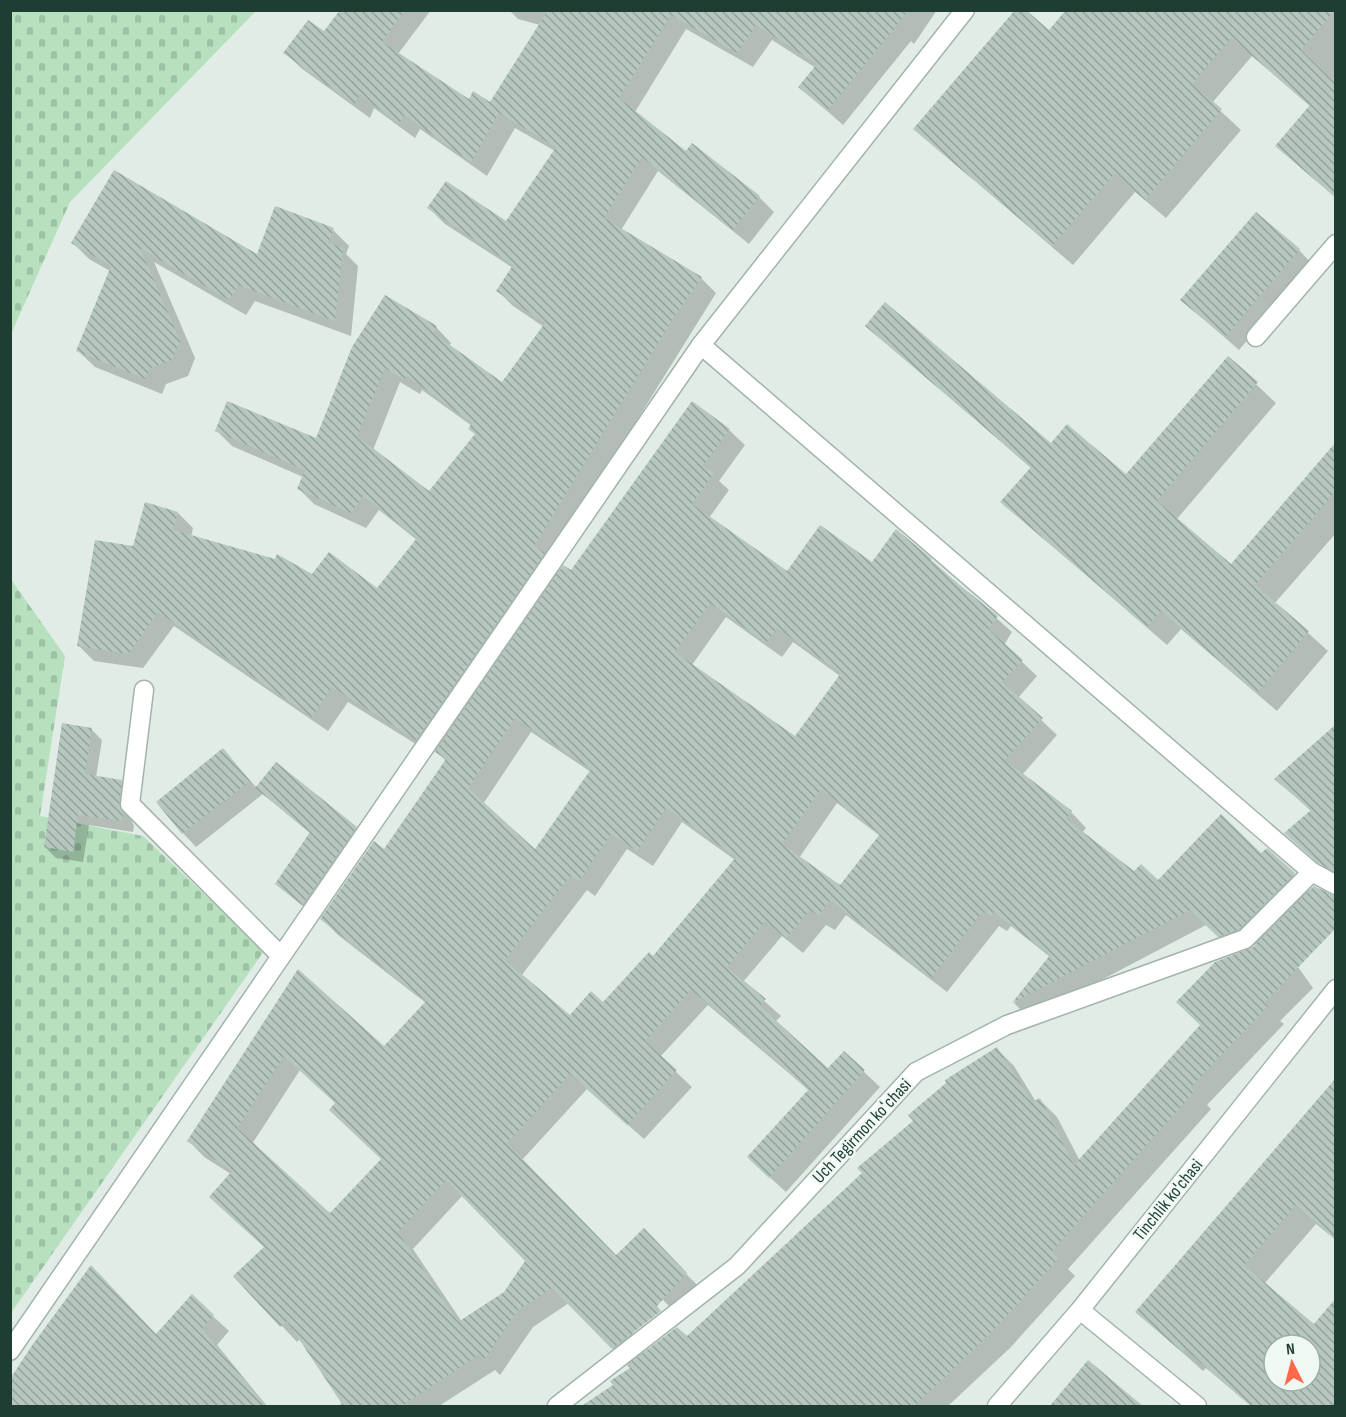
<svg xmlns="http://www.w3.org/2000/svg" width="1346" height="1417" viewBox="0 0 1346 1417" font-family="'Sofia Sans Condensed',sans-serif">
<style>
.cemetery{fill:url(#cemetery-stones)}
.shadow{fill:#0003;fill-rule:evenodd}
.building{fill:url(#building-back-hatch);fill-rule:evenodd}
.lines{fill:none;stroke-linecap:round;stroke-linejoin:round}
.service-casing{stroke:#a2b4ac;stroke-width:21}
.minor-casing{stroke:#a2b4ac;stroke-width:21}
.tertiary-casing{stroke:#a2b4ac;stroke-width:21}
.service{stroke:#fff;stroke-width:18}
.minor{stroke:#fff;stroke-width:18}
.tertiary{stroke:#fff;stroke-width:18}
.labels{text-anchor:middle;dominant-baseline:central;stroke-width:5;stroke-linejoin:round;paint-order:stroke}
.street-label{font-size:18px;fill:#1f3e33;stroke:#f0f8f4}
</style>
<defs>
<pattern id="cemetery-stones" width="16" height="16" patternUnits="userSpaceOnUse" patternTransform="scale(1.5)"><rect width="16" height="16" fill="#b6e0be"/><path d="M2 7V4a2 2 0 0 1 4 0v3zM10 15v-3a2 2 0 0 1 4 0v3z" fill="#9cc1a4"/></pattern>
<pattern id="building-back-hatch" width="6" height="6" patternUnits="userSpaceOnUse" patternTransform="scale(1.5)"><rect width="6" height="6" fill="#b5c7be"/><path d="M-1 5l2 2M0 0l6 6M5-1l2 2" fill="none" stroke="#93a39b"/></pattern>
</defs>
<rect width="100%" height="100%" fill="#e0ece5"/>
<!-- cemetery -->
<path class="cemetery" d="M11,10l245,1 -186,191 -59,132z
M10,578l55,78 -25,160 103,20 121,115 -253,362z"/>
<!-- shadow -->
<path class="shadow" d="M342,10h89l-33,44 71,47 22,3 49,-79 -22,-6 -9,-9h428l-23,34 -3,-3 -68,84 -43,-38 16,-19 -44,-28 -19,27 -67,-38 -51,83 51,41 73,44 15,15 -25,32 -91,-73 -37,59 80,48 15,15 -166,267 11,11 10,1 158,-142 16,15 -26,36 10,9 -20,28 78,55 144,-13 81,72 -8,13 33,31 -19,22 39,37 -35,40 49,37 15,16 -4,5 52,40 24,9 103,-27 6,-5 44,41 7,-1 17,17 -50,42 28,39 -33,33 4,3 -77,81 4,4 -143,160 7,7 -65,72 -62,58h-200l249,-357 17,17 22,36 4,-2 17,17 23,44 121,-136 58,-82 -24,9 -29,-27 -177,93 -15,-15 36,-46 -39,-31 -4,5 -8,-5 -52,66 -101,-77 -11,15 -9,-5 -23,28 -21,-17 -39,46 38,34 -6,6 53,48 16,-17 36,34 -94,105 -21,-19 45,-82 -102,-86 -48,52 32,30 -48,52 -57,-50 -65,71 123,191 -4,3 19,19 -45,12 17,-17 -63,-65 -36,24 -33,48 -5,-5 -56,36h-102l6,-3 -43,-64 -3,3 -62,-66 30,-28 -34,-74 -27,-17 -15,-16 109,-169 86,76 42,-45 -88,-68 -16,-16 63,-68 61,-90 -11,-11 -3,4 -84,-52 -20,29 -154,-105 -31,42 -49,-7 -15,-15 55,-98 44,-35 15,15 -2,9 121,39 65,14 40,-50 -38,-30 -13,18 -52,-24 -16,-16 5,-11 -71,-31 -15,-15 100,9 37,-92 82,-21 15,16 -2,3 53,38 42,-57 -31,-21 -15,-15 15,-23 -68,-44 -16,-16 78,15 48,-72 -40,-23 -28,48 -67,-47 -5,9 -41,-30 -4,10 -69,-50 -16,-16 39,-19zM400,382l20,12 2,-4 50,36 4,9 -47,58 -56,-43zM726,617l56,40 11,-15 47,34 -45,62 -103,-73zM531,732l60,40 -56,80 -52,-48zM837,803l43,33 -40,51 -41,-29zM682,822l53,38 -82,98 -49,46 -34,14 -49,-42 66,-86 8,6 32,-47 26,17zM300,1070l37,34 46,55 -53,56 -78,-71zM463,1195l64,66 -22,32 -43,29 -49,-73z
M1068,10h268v188l-59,-52 34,-39 -59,-51 -40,47 29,27 -75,88 -31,-26 -62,73 -158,-136 134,-96z
M333,230l16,16 -3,8 12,12 -7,70 -96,-35 -9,14 -92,-53 41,96 -7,18 -22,8 -4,10 -67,-27 -17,-16 32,-80 -21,-12 -16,-16 185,13z
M1299,250l13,14 -73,86 -57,-50z
M867,325l184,120 75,31 102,-118 48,45 -100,117 55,46 105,-121v88l-61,70 53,48 -51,60 -96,-82 -14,16 -165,-143 29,-34z
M1336,727v151l-50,-45 26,-21 -36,-33z
M91,729l11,11 -6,37 25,4 11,11 -3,23 5,11 -1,6 -44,-7 -6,37 -27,-4 -11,-11z
M223,750l34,38 99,40 11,11 -52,77 -39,-32 35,-50 -48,-40 -67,53 -13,-14z
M1336,1081v159l-20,-16 -52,60 50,43 22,-25v104h-85l-45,-38 -3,3 -66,-59zM1274,1345h36v36h-36z
M644,1231l62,63 -23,26 -20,-20 -39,-50z
M192,1297l37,34 -12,14 50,61h-257l147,-70z"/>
<!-- building -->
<path class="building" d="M340,10h65l-23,32 87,57 4,-8 17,11 58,-92h361l-82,101 -29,-24 19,-23 -61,-39 -19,28 -66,-38 -52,83 67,53 6,-8 68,53 -27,34 -91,-73 -38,61 98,59 -30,43 -138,226 11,7 -129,187 -84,-53 -20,30 -154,-105 -30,42 -51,-8 18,-106 38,6 12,-44 33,10 -5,18 102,29 2,-5 35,20 17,-22 48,36 40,-50 -54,-42 -12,17 -54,-24 8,-19 -90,-39 12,-30 89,37 36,-91 33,-52 52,31 -4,7 69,49 43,-59 -49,-32 17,-26 -86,-57 19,-27 60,40 50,-74 -57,-34 -28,49 -67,-47 -5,9 -40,-30 -5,10 -71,-51 25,-33 16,11zM385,368l19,12 3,-4 65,47 -4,6 7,5 -46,57 -72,-55z
M1015,10h11l23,20 17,-20h269l-34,40 31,30 3,-4v121l-60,-51 35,-41 -79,-67 -39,46 30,25 -77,91 -30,-27 -63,73 -139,-117z
M114,170l143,84 18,-48 59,22 -6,15 15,5 -8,73 -97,-36 -9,15 -89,-52 40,93 -8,19 -22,8 -5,11 -69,-28 35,-85 -40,-23z
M1256,212l44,37 -75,88 -45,-37z
M885,302l166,141 16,-19 59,50 102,-118 30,26 -101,119 74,63 104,-121v49l-80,93 54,46 -52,62 -96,-82 -14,16 -147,-125 31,-35 -166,-141z
M692,401l38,28 -27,37 11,7 -22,31 95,67 33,-46 52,37 24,-33 36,30 -2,2 68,55 -10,13 35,31 -21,22 41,36 -38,42 67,51 -6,8 68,52 7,-7 17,16 63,-66 40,39 6,-5 28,25 -56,56 -21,8 -28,-27 -178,93 38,-48 -56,-43 -4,5 -7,-6 -52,67 -101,-78 -12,16 -8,-6 -24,28 -21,-17 -38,46 39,32 -6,7 68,62 16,-17 21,19 -96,108 -22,-21 61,-67 -67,-61 -50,-39 -46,51 32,29 -50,55 -57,-51 -63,69 109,112 28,-27 43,45 -30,33 4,5 -49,38 -60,-61 -35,23 -33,49 -4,-6 -80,53h-56l-57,-86 -7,6 -47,-51 31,-29 -55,-50 23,-26 -45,-30 111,-172 86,77 42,-45 -106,-82 54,-78 10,8 62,-90 -11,-7 128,-187 8,5zM710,603l56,40 11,-15 64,45 -46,63 -120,-84zM515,718l76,51 -56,80 -67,-61zM821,789l59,45 -40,51 -58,-41zM666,808l70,49 -83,99 -4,-4 -46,50 -12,-11 -21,24 -65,-55 65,-84 9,5 32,-47 26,17zM284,1056l51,47 -6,7 52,49 -51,54 -93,-85zM446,1180l79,81 -21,31 -46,30 -60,-90z
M62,723l30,5 -7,46 37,6 -3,23 5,11 -2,7 -44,-6 -5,37 -29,-5z
M1335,725v147l-17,-9 -34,-30 27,-23 -37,-31z
M223,748l27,33 -68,53 -26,-32z
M276,762l81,65 -55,78 -27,-21 35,-52 -55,-44z
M1314,886l21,10v33l-71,74 4,3 -77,81 4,4 -143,160 7,7 -66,73 -80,76h-333l33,-22 -3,-4 20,-13 -3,-3 50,-38 10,9 175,-163 -5,-5 56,-47 -5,-6 38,-32 -1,-3 52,-33 35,55 8,-4 34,67 126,-140 -24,-23 39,-40 38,-15z
M1335,1079v160l-39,-34 -52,60 70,59 21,-25v108h-83l-67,-58 -3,3 -47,-40zM1274,1345h36v36h-36z
M91,1265l65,69 36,-40 22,21 -12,14 65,78h-257v-28l23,-35z
M1088,1360l56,47h-95z"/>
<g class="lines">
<defs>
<path id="service" d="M1256,337l80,-93
M701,345l611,527
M144,690l-14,114 150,151"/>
<path id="minor" d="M1080,1310l117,96
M557,1406l180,-140 179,-194 91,-47 238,-86 67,-67 24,13
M997,1406l83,-96 256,-321"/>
<path id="tertiary" d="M10,1351l691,-1006 264,-335"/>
</defs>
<!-- service casing -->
<use href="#service" class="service-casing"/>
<!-- minor casing -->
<use href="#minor" class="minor-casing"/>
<!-- tertiary casing -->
<use href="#tertiary" class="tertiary-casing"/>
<!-- service -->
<use href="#service" class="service"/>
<!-- minor -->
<use href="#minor" class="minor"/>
<!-- tertiary -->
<use href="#tertiary" class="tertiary"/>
</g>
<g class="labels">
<!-- street labels -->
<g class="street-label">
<text transform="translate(862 1131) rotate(-47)">Uch Tegirmon koʻchasi</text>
<text transform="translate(1168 1200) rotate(-51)">Tinchlik ko'chasi</text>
</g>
</g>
<!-- border -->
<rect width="1346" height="1417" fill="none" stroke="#1f3e33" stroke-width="24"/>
<!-- north arrow -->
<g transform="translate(1292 1363) rotate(354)"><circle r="28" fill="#f0f8f4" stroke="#9caea7" stroke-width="1.5"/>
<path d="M0-4.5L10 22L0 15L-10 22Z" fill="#ff684b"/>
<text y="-9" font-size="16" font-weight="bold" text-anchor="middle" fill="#1f3e33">N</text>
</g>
</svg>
